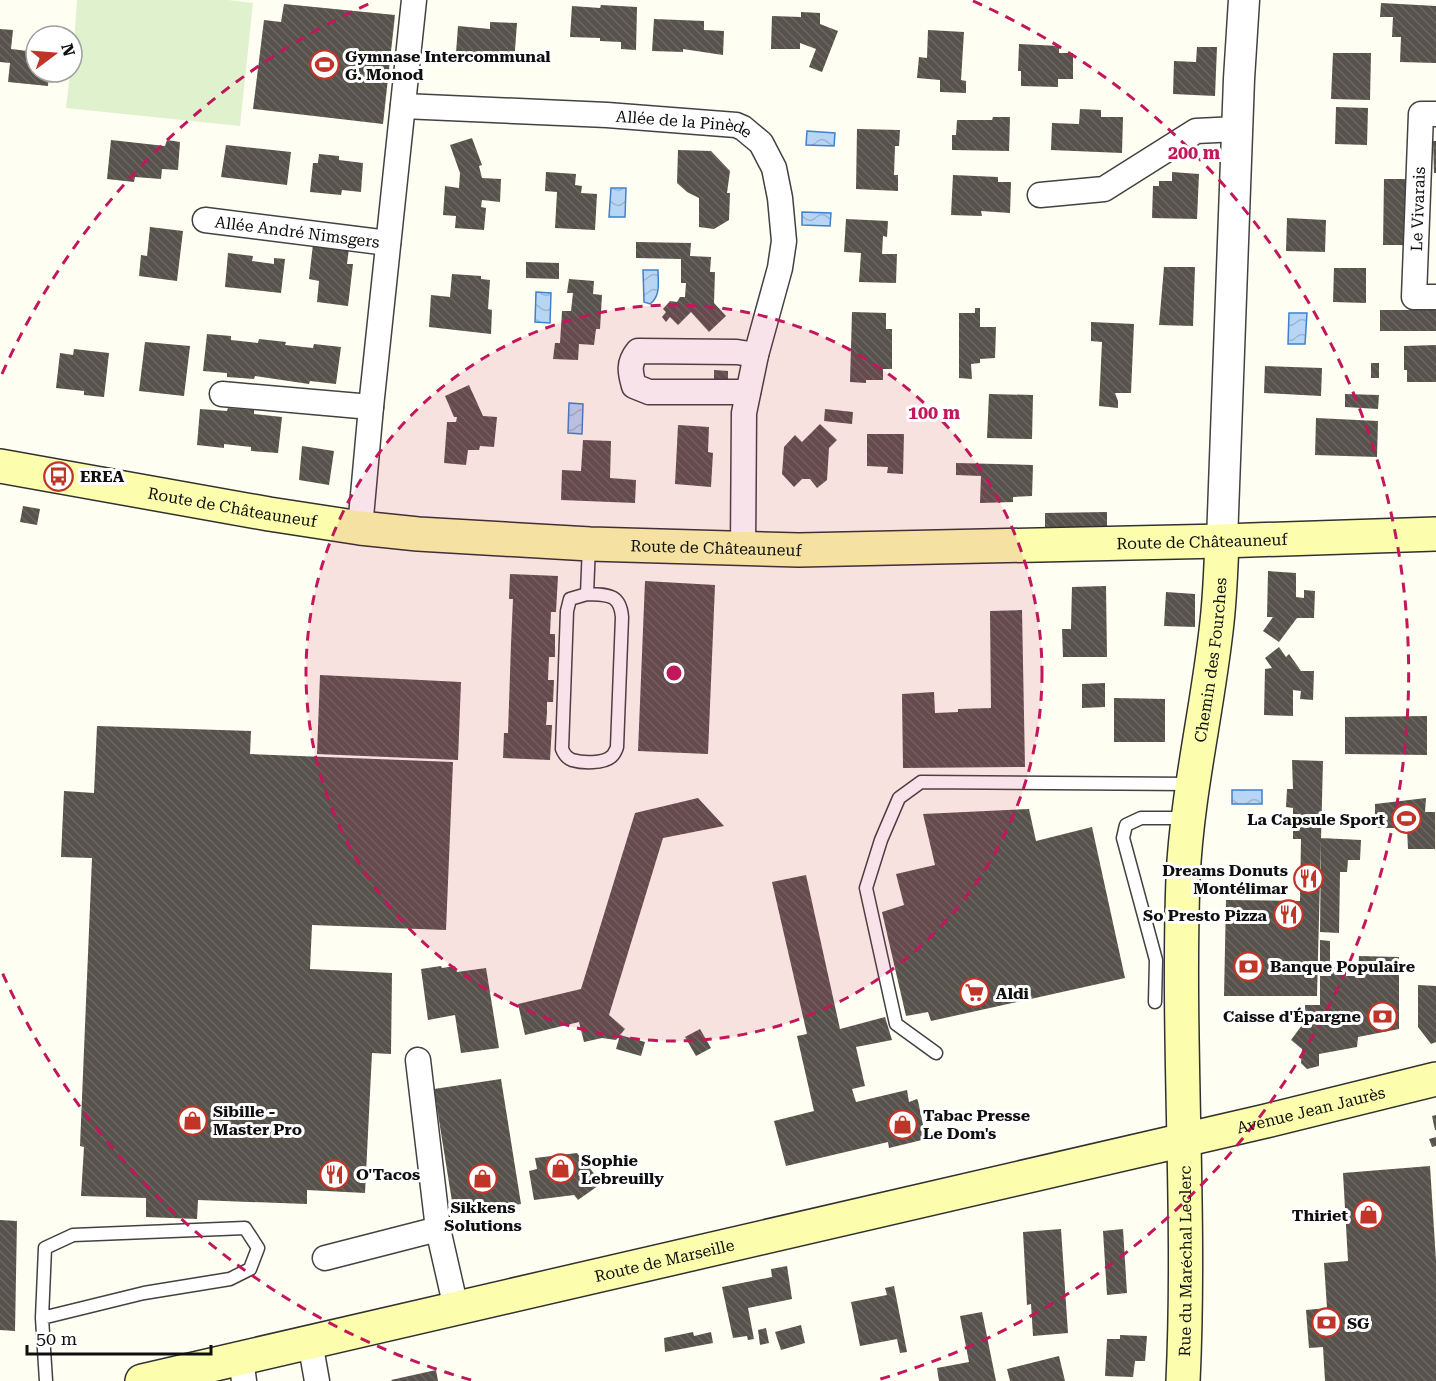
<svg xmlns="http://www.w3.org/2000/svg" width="1436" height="1381" viewBox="0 0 1436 1381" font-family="'Roboto Serif',serif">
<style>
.pitch{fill:#e0f1cd}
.water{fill:url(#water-waves);stroke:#3f81cc;stroke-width:1.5}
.building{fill:url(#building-back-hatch)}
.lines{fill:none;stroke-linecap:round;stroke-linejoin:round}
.service-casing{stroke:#424242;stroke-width:15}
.minor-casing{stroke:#424242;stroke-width:27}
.tertiary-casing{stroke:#424242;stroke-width:33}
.secondary-casing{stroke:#313131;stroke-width:36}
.service{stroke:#fff;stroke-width:12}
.minor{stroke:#fff;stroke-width:24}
.tertiary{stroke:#fff;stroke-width:30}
.secondary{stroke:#fcfeae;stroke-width:33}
.ring{fill:none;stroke:#c2185b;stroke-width:3;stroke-dasharray:10 8}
.labels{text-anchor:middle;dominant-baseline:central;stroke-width:6;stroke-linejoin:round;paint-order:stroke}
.poi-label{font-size:16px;font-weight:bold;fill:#0f0f0f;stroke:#fff;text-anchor:start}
.street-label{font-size:16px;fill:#0f0f0f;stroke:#fff}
.centre{fill:#c2185b;stroke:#fff;stroke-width:3}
.ring-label{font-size:18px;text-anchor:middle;font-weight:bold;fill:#c2185b;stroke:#fff;stroke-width:6;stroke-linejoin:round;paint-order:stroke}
</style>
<defs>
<pattern id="water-waves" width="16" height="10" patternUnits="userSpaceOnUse" patternTransform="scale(1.5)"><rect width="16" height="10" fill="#b7d6f6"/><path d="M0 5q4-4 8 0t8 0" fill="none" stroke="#9cb6d2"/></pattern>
<pattern id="building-back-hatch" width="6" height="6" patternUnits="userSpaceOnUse" patternTransform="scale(1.5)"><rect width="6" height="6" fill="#58524c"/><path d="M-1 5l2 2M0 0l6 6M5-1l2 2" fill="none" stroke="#6b6661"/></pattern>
</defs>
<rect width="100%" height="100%" fill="#fffef2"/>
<!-- pitch -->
<path class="pitch" d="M77,0h151l25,3 -13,123 -174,-18 4,-36h2z"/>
<!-- water -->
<path class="water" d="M807,131l28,2 -1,13 -28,-1z
M611,188h15l-1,29h-16z
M802,212l29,1 -1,13 -28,-1z
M643,270h15c0,12 3,26 -8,34l-6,-2z
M536,292l15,1 -1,30 -15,-1z
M1289,313h18l-2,31h-17z
M569,403l14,1 -1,30 -14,-1z
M1232,790h30v14h-30z"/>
<!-- building -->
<path class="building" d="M1381,3l55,3v57l-36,-1 1,-25h-9l1,-20h-13z
M284,4l111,11 -12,109 -130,-15 11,-89 17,2z
M601,5l36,2 -1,43 -15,-1v-7l-21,-1v-3l-30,-1 2,-31 28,2z
M801,12l19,1v11l18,7 -16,41 -13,-5 7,-18 -16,-6v6h-29l1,-33 29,1z
M654,19l50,2v9l20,1 -1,24 -40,-6v3l-31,-1z
M490,22l27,1 -3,40 -26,-1v-6l-32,-3 2,-27 32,3z
M0,29l13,1 -2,19 25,3v20h13l-1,14 -40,-4 2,-19 -10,-1z
M928,30l36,2 -3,48 5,1v12l-26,-1v-12l-23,-2 2,-21 8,1z
M1019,44l40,2v7h14v26h-15v8l-37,-1v-15h-3z
M1197,47h20l-2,49 -42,-2 1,-33 22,1z
M1333,53h38l-1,47 -39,-1z
M1336,107l32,1 -1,37 -32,-1z
M1080,109l21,1v7h22l-1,36 -71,-3 1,-27 27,1z
M993,117h17l-1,34 -57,-1v-15h4l1,-15h35z
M857,129l43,1 -1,16h-4l-1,29h4v16l-42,-2z
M472,138l10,27 -3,1 3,12 19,1 -1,23 -18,-2 -1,7 5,1 -2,22 -29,-2 1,-12 -13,-1 2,-29 14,2 1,-15 -10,-28z
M111,140l54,6 2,-6 13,2 -2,28 -16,-1 -1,10 -26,-2 -1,5 -27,-3z
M1433,141h3v32h-2z
M226,145l65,7 -4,33 -66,-8z
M678,150l33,1 19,20 -3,22h3l-1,27 -15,9 -15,-2v-29l-12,-6 -10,-9z
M319,154l20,2v4l24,3 -2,29 -19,-2 -1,5 -31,-3 3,-29h5z
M546,172l30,2 -1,11 7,1 -1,7 16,1 -2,36 -40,-2 2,-36 -12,-1z
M1172,172l27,2 -2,45 -45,-1 1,-32h6v-5h13z
M953,175l45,2v5h13l-1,31 -29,-2 1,5 -31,-1z
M1384,179h22l-2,66h-21z
M1287,218l39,2 -1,32 -39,-1z
M846,219l42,2 -1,16 -4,-1 -1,18h15l-1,29 -37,-1 2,-29 -17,-1z
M150,227l33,4 -6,50 -38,-5 2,-21 6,1z
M636,242l55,1 -1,13 21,1 -1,15h5l-1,31 12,13 -17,16 -18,-20 -13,13 -8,-8 -4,5 -4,-5 4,-5 -3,-3 7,-8 7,1 3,-5h5l1,-14h-5v-24l-45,-1z
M313,244l36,4 -2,16h6l-5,42 -31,-4 2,-21 -10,-2z
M228,253l25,3 -1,5 22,3v-6l11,1 -4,34 -56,-6z
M526,262l33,1v16l-33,-1z
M1164,267h31l-2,59 -34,-1z
M1334,268h32v35l-33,-1z
M452,274l29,2v3l9,1 -2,29 4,1 -1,24 -62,-7 2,-32 19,2z
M569,279l25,2 -1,13 9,1 -2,34h-4l-2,16 -15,-1 -1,16 -25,-1 2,-16h5l2,-32h9l2,-18h-6z
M975,308h5v19h16l-1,31 -15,1v4l-9,1 1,15 -13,-1v-65h16z
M1380,310h56v21h-56z
M852,312l34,1v16h6v40h-9v11h-17v3l-16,-1z
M1091,322l43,2 -3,69h-16l3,8v7l-19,-2 3,-64 -11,-1z
M207,334l24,2v4l27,3 1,-4 27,3 -1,3 28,3 1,-4 27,3 -5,37 -26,-3 -1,3 -54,-8 -1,3 -27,-2v-4l-24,-2z
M145,342l45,4 -6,50 -45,-5z
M1436,345v37h-29v-12h-3v-24z
M74,349l35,4 -5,44 -20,-2v-4l-28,-3 4,-35 13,2z
M1371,363h8v15h-8z
M1265,366l57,2 -1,28 -57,-3z
M714,370l14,1v14h-14z
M469,385l14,31 14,1 -3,30 -14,-1 -1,4h-11l-2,15 -22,-2 3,-41h9l1,-5h-3l-9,-21z
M989,394l44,1 -1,44 -45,-1z
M1345,394l34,1 -1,14 -33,-2z
M228,408l26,2v4l28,3 -4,36 -27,-2v-4l-27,-3v4l-27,-3 3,-36 27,2z
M825,409l28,3 -1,12 -28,-3z
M1316,418l62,3 -1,36 -62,-2z
M820,424l17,16 -8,8 -2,32 -10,8 -7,-9h-8l-8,8 -12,-13 2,-27 11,-12 7,7z
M678,425l31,2 -1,25 5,1 -2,34 -36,-3z
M867,434h37l-1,40 -16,-1 1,-6 -21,-1z
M583,440l28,1 -1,37 26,2 -1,23 -74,-3 1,-30 19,1z
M302,446l32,5 -5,34 -30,-5z
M956,463l77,2 -1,31 -19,1v5l-33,1 1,-27 -25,-1z
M23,506l17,3 -3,16 -17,-3z
M1107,512v16l-62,2v-17z
M1268,571l28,2v24l8,1v-8l11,1 -1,27h-17l-18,24 -16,-11 10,-14h-6z
M510,574l48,2 -2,36h-5l-1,22h5v23h-6l-1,23h6l-1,22h-6v11l-1,12h6l-2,35 -47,-2 1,-25h4l3,-89 2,-45h-4z
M645,581l70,4 -7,169 -70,-3z
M1106,586l1,71h-44l-1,-28h9l1,-42z
M1166,592l29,2v33l-31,-1z
M1022,610l3,157 -122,1 -1,-74 32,-2 1,21 23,-1v-3l33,-1 -1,-97z
M1279,647l7,10 3,-3 12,17h13l-1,29 -13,-1 1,-8 -8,-1v26l-29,-1 1,-46 7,-1 -7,-10z
M320,675l141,7 -3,78 -141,-6z
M1105,683v24l-23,1v-24z
M1114,698l51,1v43h-51z
M1427,716v39l-82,-1v-37z
M97,726l154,5 -1,23 203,8 -7,168 -134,-5 -2,44 82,4 -1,81 -19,-1 -7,140 -58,-3v14l-109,-4 -1,19 -51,-2v-19l-65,-2 3,-49 -4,-1 12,-288 -31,-1 3,-66 30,2z
M1292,760l31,1 -6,235h-93l2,-96 74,1 1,-62h-8v-31l-7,-1 1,-18h6z
M698,798l26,28 -61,12 -54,177 16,14 -9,11 -14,-2 -18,4 -5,-20 -54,13 -7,-31 63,-15 54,-176z
M1426,798l-1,14h10v37h-27l-1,-21h-32v-24z
M1029,809l7,32 56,-14 33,151 -194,43 -3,-9 -22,4 -24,-104 22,-7 -8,-31 39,-9 -12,-51z
M1321,838l40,2 -1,20h-12l-1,12h-7l-1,61 -19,-1z
M806,875l34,154 45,-12 7,23 -36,7 9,39 -13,3 4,13 51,-12 2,12 8,-3 1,2 8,38 -37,9 -1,-6 -102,24 -12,-45 40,-10 -17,-75 10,-2 -35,-152z
M1320,940l10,1v24l-10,-1z
M1359,956l40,1v72l-41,8 -1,10 -38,7v12l-12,3 -6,-6 1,-14 -11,-9 14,-19v-16h15v-29h11l1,-9h14v9h12z
M441,966l1,2 13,-2 2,6 29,-4 13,80 -38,5 -6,-38 -27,5 -7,-51z
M1418,985l18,1v56l-5,2 -13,-17z
M700,1029l11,19 -15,8 -11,-19z
M620,1035l25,7 -4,14 -25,-7z
M501,1079l20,125 -67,10 -20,-125z
M1436,1115v15h-1l-3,-14z
M1436,1137v9l-4,1 -3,-8z
M577,1153l25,30 -24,17 -4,-5 -40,5 -5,-29 8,-2 -2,-11z
M1430,1166l6,95v120h-111l-2,-34 -14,1 -3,-38 21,-2 -3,-45 24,-2 -5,-88z
M0,1220l17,1 -2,110 -15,-1z
M1061,1229l7,104 -35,3 -2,-32 -4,1 -4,-73z
M1123,1229l4,64 -20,2 -4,-64z
M787,1266l5,33 -44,9 6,31 -6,1 -1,-4 -14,2 -11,-51 50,-10 -1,-8z
M894,1286l13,66 -7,1 -3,-14 -37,7 -9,-44 36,-7 -2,-7z
M982,1312l14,69h-57l-2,-13 32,-6 -9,-46z
M801,1325l4,18 -24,7 -6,-18z
M766,1328l3,15 -9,2 -2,-15z
M693,1332l1,4 17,-4 2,11 -48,9 -1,-14z
M1120,1335l27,1 -2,25h-10l-2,16 -28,-1 2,-37h13z
M1059,1356l6,25h-55l-3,-12z
M436,1370l2,11h-46l-1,-1z"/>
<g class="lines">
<defs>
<path id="service" d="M587,594c20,1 33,-1 35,23l-5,130c0,1 -4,9 -5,9 -8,8 -30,7 -40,4 -5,-2 -8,-6 -10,-11l5,-138 3,-12z
M587,594l2,-49
M1155,1002l1,-42 -33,-122 3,-13 15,-7h47
M936,1053l-40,-29 -30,-136 15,-48 18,-42 22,-16 270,2
M42,1318l102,-25 86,-14 20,-10 8,-21 -13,-20 -172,7 -28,13 -3,70 4,63"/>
<g id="minor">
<path id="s1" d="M403,106l204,9 129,10 7,3 18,15 13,25 6,30 4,43 -4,27 -24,87 -12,58 -1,135"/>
<path d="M1436,114h-15l-7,183h22"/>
<path d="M1040,195l64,-6 92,-58 41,-2"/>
<path id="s2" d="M205,220l183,23"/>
<path d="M748,392h-99l-15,-6c-4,-14 -6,-23 4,-35l99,1 19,3"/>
<path d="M222,394l149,13"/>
<path d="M360,528l11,-121 43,-407"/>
<path d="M418,1060l20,169"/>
<path d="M325,1258l113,-29 18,79"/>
<path d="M310,1342l7,39"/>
<path d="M241,1358l3,23"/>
</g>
<path id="tertiary" d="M1222,541l17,-462 5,-79"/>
<g id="secondary">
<path id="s3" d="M0,466l269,48 91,14 58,6 172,10 209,6 423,-9 214,-7"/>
<path id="s4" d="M142,1381l1124,-260 170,-42"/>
<path id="s5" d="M1183,1381c8,-168 -6,-335 0,-503 4,-86 25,-170 34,-256 3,-27 4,-54 5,-81"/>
</g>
</defs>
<!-- service casing -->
<use href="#service" class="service-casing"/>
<!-- minor casing -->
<use href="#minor" class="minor-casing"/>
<!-- tertiary casing -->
<use href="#tertiary" class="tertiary-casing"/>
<!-- secondary casing -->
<use href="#secondary" class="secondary-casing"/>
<!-- service -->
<use href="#service" class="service"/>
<!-- minor -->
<use href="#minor" class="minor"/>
<!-- tertiary -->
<use href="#tertiary" class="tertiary"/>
<!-- secondary -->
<use href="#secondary" class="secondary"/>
</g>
<!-- distance rings -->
<circle cx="674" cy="673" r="368" fill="#c2185b" fill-opacity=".12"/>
<g class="ring">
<circle cx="674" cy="673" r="368"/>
<path d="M471 1380A736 736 0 0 1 2 972M2 374A736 736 0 0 1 375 1M973 1A736 736 0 0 1 877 1380"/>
</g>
<!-- icons -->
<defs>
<symbol id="stadium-ring" viewBox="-11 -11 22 22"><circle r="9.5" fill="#fff" stroke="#bf3528" stroke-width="1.5"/><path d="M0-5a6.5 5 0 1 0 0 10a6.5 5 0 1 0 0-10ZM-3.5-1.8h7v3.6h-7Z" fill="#bf3528"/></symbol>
<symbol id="bus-ring" viewBox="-11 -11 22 22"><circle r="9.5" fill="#fff" stroke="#bf3528" stroke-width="1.5"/><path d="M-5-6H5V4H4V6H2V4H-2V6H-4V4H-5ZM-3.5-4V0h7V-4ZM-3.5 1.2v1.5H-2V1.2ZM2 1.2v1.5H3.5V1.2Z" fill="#bf3528"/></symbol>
<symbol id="restaurant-ring" viewBox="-11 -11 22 22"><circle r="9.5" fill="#fff" stroke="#bf3528" stroke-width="1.5"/><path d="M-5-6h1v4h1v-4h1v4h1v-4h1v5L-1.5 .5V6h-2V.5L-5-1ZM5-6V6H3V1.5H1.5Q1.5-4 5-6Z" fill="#bf3528"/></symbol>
<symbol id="bank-ring" viewBox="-11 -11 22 22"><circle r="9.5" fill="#fff" stroke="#bf3528" stroke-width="1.5"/><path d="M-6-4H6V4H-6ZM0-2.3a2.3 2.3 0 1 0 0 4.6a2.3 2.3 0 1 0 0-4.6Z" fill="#bf3528"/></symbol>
<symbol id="supermarket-ring" viewBox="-11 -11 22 22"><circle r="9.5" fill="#fff" stroke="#bf3528" stroke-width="1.5"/><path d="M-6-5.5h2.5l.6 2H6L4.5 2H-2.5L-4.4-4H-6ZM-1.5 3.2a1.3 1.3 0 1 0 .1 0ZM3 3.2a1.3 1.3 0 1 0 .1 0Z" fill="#bf3528"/></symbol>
<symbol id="shop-ring" viewBox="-11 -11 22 22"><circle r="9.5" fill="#fff" stroke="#bf3528" stroke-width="1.5"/><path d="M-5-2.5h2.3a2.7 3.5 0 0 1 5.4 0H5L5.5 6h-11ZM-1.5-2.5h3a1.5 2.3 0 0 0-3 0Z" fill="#bf3528"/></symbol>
</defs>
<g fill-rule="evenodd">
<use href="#stadium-ring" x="308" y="48" width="33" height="33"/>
<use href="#bus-ring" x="42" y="460" width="33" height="33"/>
<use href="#stadium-ring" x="1390" y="802" width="33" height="33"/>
<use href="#restaurant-ring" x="1292" y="862" width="33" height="33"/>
<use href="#restaurant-ring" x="1272" y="898" width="33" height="33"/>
<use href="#bank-ring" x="1232" y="950" width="33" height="33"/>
<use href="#supermarket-ring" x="958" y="976" width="33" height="33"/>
<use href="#bank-ring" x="1366" y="1000" width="33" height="33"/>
<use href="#shop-ring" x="176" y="1104" width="33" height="33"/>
<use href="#shop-ring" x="886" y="1108" width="33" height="33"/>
<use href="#shop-ring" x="544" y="1152" width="33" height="33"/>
<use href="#restaurant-ring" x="318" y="1158" width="33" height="33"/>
<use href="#shop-ring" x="466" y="1162" width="33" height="33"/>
<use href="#shop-ring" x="1352" y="1198" width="33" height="33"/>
<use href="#bank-ring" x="1310" y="1306" width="33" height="33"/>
</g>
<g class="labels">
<!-- poi labels -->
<g class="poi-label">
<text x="345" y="56">Gymnase Intercommunal<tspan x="345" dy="18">G. Monod</tspan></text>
<text x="80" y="476">EREA</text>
<text x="1385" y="819" text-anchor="end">La Capsule Sport</text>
<text x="1288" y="870" text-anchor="end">Dreams Donuts<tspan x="1288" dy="18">Montélimar</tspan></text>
<text x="1267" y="915" text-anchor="end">So Presto Pizza</text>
<text x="1270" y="966">Banque Populaire</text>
<text x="996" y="993">Aldi</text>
<text x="1361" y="1016" text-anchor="end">Caisse d'Épargne</text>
<text x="213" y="1111">Sibille -<tspan x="213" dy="18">Master Pro</tspan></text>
<text x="923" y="1115">Tabac Presse<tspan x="923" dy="18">Le Dom's</tspan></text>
<text x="581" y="1160">Sophie<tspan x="581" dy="18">Lebreuilly</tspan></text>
<text x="356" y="1174">O'Tacos</text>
<text x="483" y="1207" text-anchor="middle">Sikkens<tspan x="483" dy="18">Solutions</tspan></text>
<text x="1348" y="1215" text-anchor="end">Thiriet</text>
<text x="1347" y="1323">SG</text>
</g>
<!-- street labels -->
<g class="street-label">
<text stroke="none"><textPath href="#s1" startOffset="282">Allée de la Pinède</textPath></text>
<text transform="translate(1418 209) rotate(-88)">Le Vivarais</text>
<text stroke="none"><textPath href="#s2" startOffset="93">Allée André Nimsgers</textPath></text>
<text stroke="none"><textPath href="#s3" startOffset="236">Route de Châteauneuf</textPath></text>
<text stroke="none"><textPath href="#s3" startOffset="1208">Route de Châteauneuf</textPath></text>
<text stroke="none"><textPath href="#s3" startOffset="722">Route de Châteauneuf</textPath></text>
<text stroke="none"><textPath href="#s5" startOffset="723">Chemin des Fourches</textPath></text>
<text stroke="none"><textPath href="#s4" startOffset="1200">Avenue Jean Jaurès</textPath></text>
<text stroke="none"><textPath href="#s4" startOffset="536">Route de Marseille</textPath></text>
<text stroke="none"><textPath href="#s5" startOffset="120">Rue du Maréchal Leclerc</textPath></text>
</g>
</g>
<circle cx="674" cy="673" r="9" class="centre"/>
<g class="ring-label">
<text x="1194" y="159">200 m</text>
<text x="934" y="419">100 m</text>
</g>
<!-- north arrow -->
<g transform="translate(54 54) rotate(74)"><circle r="28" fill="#ffffff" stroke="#9f9f9f" stroke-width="1.5"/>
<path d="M0-4.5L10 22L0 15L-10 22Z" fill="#bf3528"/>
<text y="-9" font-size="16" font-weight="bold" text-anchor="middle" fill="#0f0f0f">N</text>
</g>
<!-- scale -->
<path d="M27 1345v9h184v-9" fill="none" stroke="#0f0f0f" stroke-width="3"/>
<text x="36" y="1345" font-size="18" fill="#0f0f0f" stroke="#ffffff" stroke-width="4.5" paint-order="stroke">50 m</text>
</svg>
